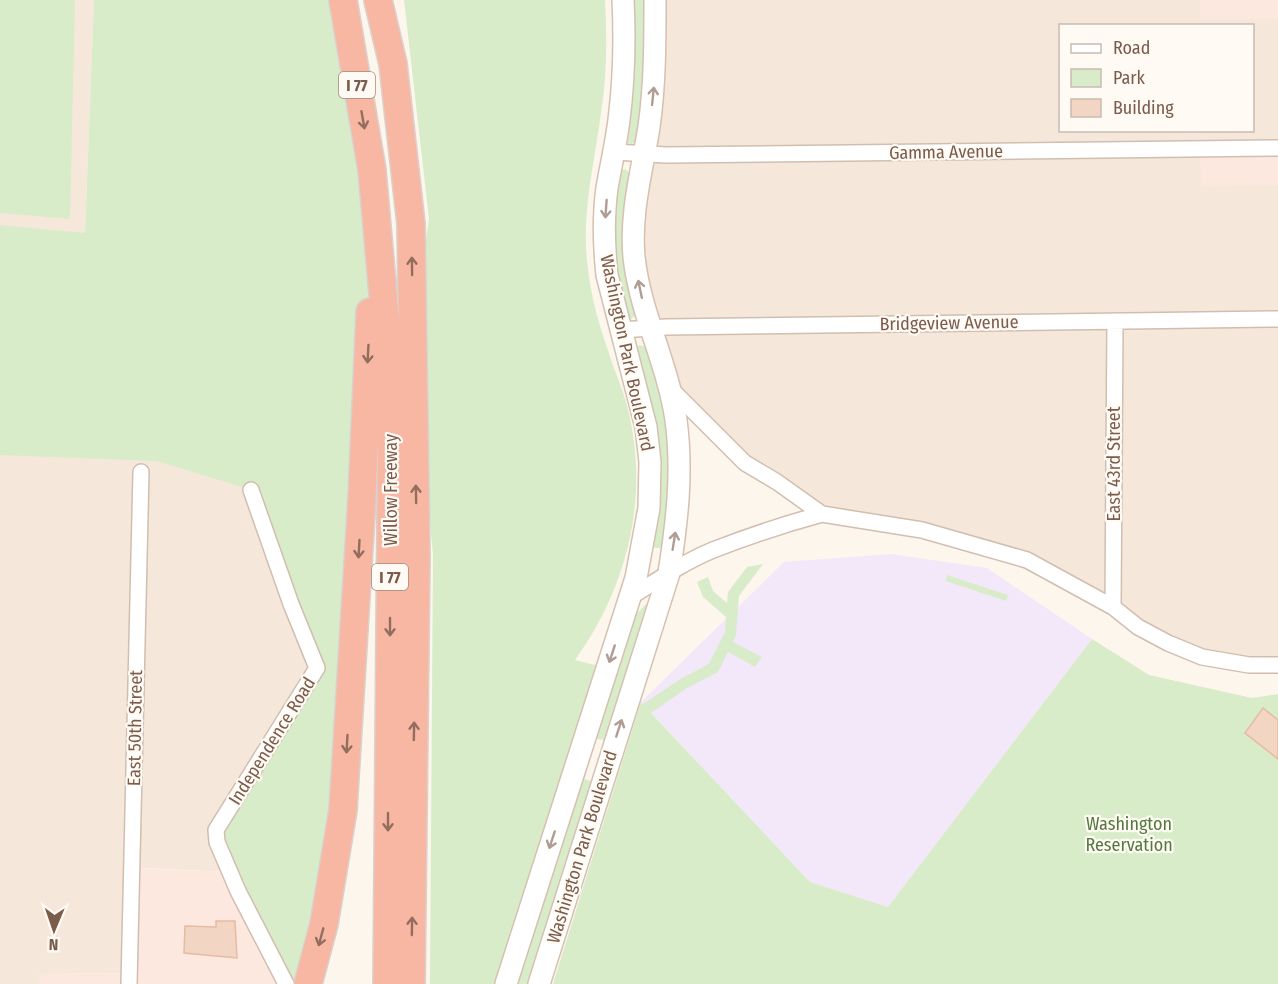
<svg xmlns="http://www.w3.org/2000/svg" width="1278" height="984" viewBox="0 0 1278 984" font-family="'Fira Sans Condensed',sans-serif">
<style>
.residential{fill:#f5e8da;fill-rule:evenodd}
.commercial{fill:#fde8e0}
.education{fill:#f3e8fa}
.green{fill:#d8ecc9}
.building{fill:#f3d5c3;stroke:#e6bba3;stroke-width:1.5}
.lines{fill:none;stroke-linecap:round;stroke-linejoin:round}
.street-casing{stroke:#d1beb0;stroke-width:18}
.secondary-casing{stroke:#d6c0b0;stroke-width:24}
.highway-casing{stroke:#dad1cd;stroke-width:30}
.street{stroke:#fff;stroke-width:15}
.secondary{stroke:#fff;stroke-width:21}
.highway{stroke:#f7b7a3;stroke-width:27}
.oneway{stroke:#af9d94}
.oneway2{stroke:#936e5e}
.labels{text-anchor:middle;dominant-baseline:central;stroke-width:4.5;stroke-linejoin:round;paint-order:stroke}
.shield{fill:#fffaf3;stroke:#a28b7f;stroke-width:1.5}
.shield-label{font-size:16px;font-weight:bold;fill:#7a5c4d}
.street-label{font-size:18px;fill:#7a5c4d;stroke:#fffaf3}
.park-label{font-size:18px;fill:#537a41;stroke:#fffaf3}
</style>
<rect width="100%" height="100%" fill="#fdf6ec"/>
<!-- residential -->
<path class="residential" d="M0,0h94l-17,434 179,33 84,176 -110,229 -87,-4 -14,105 -89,1v10h-40z
M655,0h623v665l-76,-8 -175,-97 -205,-46 -45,-32 -109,-97 -34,-126zM1060,26h192v104h-192z"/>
<!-- commercial -->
<path class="commercial" d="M1200,0h78v19h-78z
M1278,148v37l-77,1 -1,-37z
M132,868l98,4 75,112h-265l-1,-10 90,-1z"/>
<!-- education -->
<path class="education" d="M891,554l96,14 105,71 -204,268 -78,-25 -169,-180 143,-140z"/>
<!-- green -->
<path class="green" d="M0,0h75l-5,219 -70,-6z
M94,0h249l29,170 -2,148 -27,492 -35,174h-22l-69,-142 97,-167 -63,-185 -94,-29 -157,-6v-230l85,8z
M404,0h201c2,38 2,76 -4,113 -6,46 -17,89 -15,135 2,36 10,69 22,102 5,18 13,34 18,52 25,90 3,183 -51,258l32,8 -101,316h-76l3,-429 -20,-231 16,-105z
M635,0h10l4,48 -12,94 -6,2 -5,-2 -1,-5 7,-133z
M625,169l7,6 5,136 -2,5 -4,3 -4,-1 -14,-56 1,-68 6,-23z
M639,345l10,3 17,61 6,45 -9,94h-8l-3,-5 -17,-194z
M763,564l-24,32 -3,39 -3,7 29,15 -7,10 -27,-15 -10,20 -31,16 -36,25 159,169 78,25 204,-268 57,36 103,23 26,-4v290h-725l88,-282 2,2 39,-26 27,-14 16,-32 1,-15 -23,-20 -6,-15 11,-5 5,14 14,12 1,-11 19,-25z
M947,575l61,20 -2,6 -60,-20z
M646,604l3,3 -41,131 -4,2 -7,-1 -3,-9 35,-108z
M581,778l13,4 -63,202h-15z"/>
<!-- building -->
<path class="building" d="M1263,708l15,12v39l-33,-26z
M216,921h19l2,37 -53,-5 1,-27 31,1z"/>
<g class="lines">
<defs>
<path id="street" d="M615,152l51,3 612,-7
M621,330l45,-3 612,-8
M670,388l75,75 32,19 45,32 100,16 105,30 86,47 25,20 30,16 34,14 47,8h29
M251,490l40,114 26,64 -101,162 1,12 21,49 48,93
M629,598c27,-17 55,-36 84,-48 36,-14 72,-26 109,-36
M1113,607l2,-286
M129,984l12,-512"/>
<path id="secondary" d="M506,984l130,-406 13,-70 1,-46 -4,-35 -39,-152c-3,-28 -4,-58 0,-87 4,-23 9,-45 12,-68 5,-40 6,-80 4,-120
M539,984l130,-411c8,-51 14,-101 7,-153 -8,-56 -36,-107 -42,-163 -4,-45 8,-86 15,-130 6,-43 6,-84 6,-127"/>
<path id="highway" d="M343,0l29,170 20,226 -5,588
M378,0l15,64 18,160 5,332 -5,428
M308,984l16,-60 19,-114 19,-312 8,-186"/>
</defs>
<!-- street casing -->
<use href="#street" class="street-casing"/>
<!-- secondary casing -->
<use href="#secondary" class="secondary-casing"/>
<!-- highway casing -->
<use href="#highway" class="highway-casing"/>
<!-- street -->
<use href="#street" class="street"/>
<!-- secondary -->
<use href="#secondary" class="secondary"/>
<!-- highway -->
<use href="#highway" class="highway"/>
</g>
<!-- one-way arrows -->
<defs><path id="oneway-shaft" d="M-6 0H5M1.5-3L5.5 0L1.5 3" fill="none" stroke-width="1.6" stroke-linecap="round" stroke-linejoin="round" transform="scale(1.5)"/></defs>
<g class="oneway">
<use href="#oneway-shaft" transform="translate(653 96) rotate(-84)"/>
<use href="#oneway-shaft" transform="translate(606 209) rotate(94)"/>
<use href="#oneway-shaft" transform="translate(640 289) rotate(-102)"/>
<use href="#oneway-shaft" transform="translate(674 541) rotate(-81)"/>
<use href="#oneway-shaft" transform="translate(612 654) rotate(108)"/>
<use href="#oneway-shaft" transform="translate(619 728) rotate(-72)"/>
<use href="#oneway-shaft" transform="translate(552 840) rotate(108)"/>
</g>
<g class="oneway2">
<use href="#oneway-shaft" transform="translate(363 120) rotate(80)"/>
<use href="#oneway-shaft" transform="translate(412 266) rotate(-91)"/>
<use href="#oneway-shaft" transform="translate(368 354) rotate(93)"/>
<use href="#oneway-shaft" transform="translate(416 494) rotate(-91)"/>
<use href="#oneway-shaft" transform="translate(359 549) rotate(93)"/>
<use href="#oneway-shaft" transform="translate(390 627) rotate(90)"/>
<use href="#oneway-shaft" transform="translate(414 731) rotate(-89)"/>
<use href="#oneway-shaft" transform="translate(347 744) rotate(93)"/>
<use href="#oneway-shaft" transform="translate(388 822) rotate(90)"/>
<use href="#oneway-shaft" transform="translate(412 926) rotate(-89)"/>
<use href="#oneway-shaft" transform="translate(321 937) rotate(105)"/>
</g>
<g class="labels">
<!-- shield labels -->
<g class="shield">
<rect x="339" y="72" width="36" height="26" rx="4.5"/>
<rect x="372" y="564" width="36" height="26" rx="4.5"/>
</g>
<g class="shield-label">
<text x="357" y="85">I 77</text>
<text x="390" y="577">I 77</text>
</g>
<!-- street labels -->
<g class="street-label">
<text transform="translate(946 152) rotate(-1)">Gamma Avenue</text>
<text transform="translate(949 323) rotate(-1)">Bridgeview Avenue</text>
<text transform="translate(627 353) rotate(78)">Washington Park Boulevard</text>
<text transform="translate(1114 464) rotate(-90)">East 43rd Street</text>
<text transform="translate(391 490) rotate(-90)">Willow Freeway</text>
<text transform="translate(135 728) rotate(-89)">East 50th Street</text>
<text transform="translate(272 741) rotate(-58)">Independence Road</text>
<text transform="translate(582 847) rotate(-73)">Washington Park Boulevard</text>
</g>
<!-- park labels -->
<g class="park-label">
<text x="1129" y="824">Washington<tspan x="1129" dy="21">Reservation</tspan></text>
</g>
</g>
<!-- legend -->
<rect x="1059" y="24" width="195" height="108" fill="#fffaf3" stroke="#cabbb1" stroke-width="1.5"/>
<rect x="1071" y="44" width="30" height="9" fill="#ffffff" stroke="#cabbb1" stroke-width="1.5"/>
<text x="1113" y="54" font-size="18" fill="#7a5c4d">Road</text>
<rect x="1071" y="69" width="30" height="18" fill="#d8ecc9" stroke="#cabbb1" stroke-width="1.5"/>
<text x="1113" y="84" font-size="18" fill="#7a5c4d">Park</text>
<rect x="1071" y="99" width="30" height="18" fill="#f3d5c3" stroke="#cabbb1" stroke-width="1.5"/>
<text x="1113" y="114" font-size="18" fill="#7a5c4d">Building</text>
<!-- north arrow -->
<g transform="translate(54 930) rotate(182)" stroke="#fffaf3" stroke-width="4.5" paint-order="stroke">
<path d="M0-4.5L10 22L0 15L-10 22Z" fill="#7a5c4d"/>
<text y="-9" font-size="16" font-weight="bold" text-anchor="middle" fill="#7a5c4d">N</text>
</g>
</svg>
